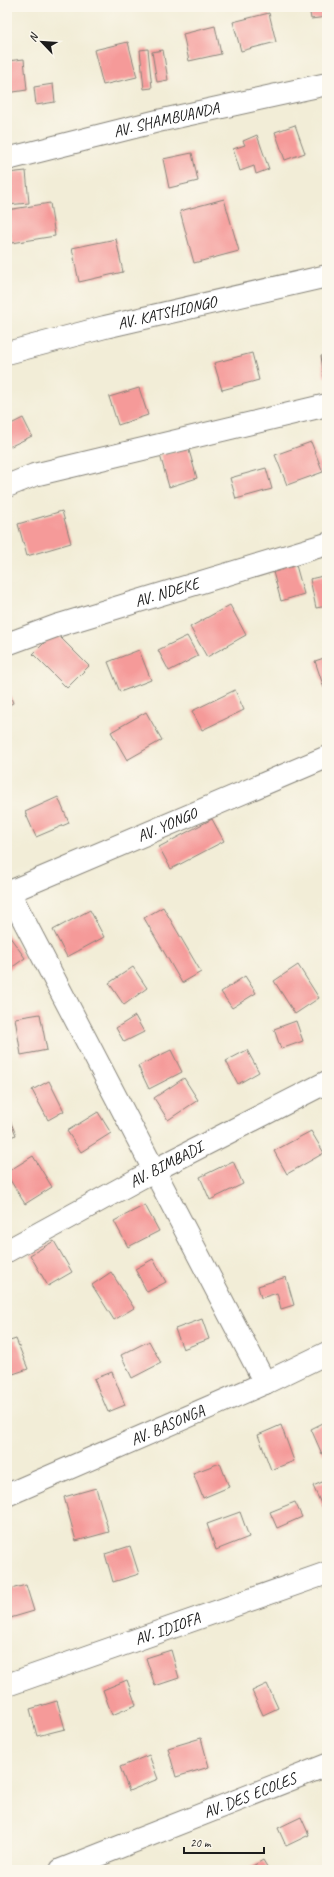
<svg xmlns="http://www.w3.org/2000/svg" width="334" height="1877" viewBox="0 0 334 1877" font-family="Caveat,sans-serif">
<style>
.building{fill:#f59a99}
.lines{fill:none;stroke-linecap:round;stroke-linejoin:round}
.minor-casing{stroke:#87847a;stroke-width:24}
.minor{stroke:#fff;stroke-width:22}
.labels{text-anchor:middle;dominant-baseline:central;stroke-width:3;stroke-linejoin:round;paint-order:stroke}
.street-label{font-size:16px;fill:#1c1c1c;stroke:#fbf7ec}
</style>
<rect width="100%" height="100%" fill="#fbf7ec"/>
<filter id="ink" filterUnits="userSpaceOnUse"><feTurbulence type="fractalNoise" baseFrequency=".025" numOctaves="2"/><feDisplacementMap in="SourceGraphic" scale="8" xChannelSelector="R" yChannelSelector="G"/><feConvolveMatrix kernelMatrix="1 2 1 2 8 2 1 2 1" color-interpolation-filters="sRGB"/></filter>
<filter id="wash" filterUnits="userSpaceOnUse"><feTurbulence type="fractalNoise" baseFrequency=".012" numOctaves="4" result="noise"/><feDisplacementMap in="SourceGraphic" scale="16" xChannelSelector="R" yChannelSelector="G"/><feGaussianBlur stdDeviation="0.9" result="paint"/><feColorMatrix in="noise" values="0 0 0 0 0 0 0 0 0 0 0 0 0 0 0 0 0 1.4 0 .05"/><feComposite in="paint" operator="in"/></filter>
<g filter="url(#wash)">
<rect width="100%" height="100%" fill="#f2edd7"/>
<g id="blocks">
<!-- building -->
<path class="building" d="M309,7h18v10l-16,2z
M269,13l7,29 -35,9 -8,-29z
M215,26l6,28 -32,7 -6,-27z
M128,42l9,35 -34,8 -9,-35z
M148,49l4,39 -8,1 -4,-39z
M163,50l5,30 -11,2 -5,-30z
M24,59l3,31 -20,3v-32z
M53,84l2,18 -19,3 -2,-18z
M295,125l10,28 -20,7 -10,-28z
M257,135l12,34 -13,5 -2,-8 -14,5 -7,-22 12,-4 -2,-4z
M192,153l6,28 -29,7 -6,-29z
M26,171l3,32 -22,2v-32z
M224,199l15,52 -45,12 -14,-52z
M50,203l5,33 -43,7 -5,-33z
M116,239l7,33 -44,10 -7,-34z
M252,353l7,27 -37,10 -8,-27z
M327,355v22h-3l-3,-21z
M139,388l9,27 -30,10 -9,-28z
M23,418l9,18 -25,12v-22z
M311,442l12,30 -36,13 -12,-30z
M188,447l9,31 -28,9 -9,-32z
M266,468l6,21 -36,10 -6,-21z
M62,511l9,32 -44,13 -9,-32z
M294,558l10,36 -23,7 -10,-36z
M327,575v31l-11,2 -6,-29z
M230,605l16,30 -39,22 -17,-30z
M55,632l34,34 -22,22 -34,-34z
M187,636l11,20 -29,15 -11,-21z
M139,650l12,30 -31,12 -12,-30z
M327,657v29l-3,2 -9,-27z
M7,687l6,16 -6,3z
M235,690l9,20 -42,20 -10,-19z
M146,712l16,28 -35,20 -16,-28z
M58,797l11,26 -33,14 -11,-25z
M212,819l12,22 -53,28 -12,-22z
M163,907l38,65 -19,11 -38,-65z
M90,910l14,27 -37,20 -14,-27z
M7,933l18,25 -18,13z
M298,965l21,33 -24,16 -21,-33z
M133,967l14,21 -23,17 -15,-22z
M245,976l11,17 -24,15 -11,-16z
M40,1014l7,36 -26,5 -6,-37z
M135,1016l9,16 -20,10 -8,-14z
M296,1021l7,20 -22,8 -7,-20z
M171,1050l11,22 -33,17 -11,-23z
M247,1050l12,22 -21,12 -12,-23z
M184,1078l14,22 -30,20 -14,-22z
M49,1081l15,30 -16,9 -16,-30z
M98,1112l13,21 -30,19 -14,-21z
M7,1113l9,22 -9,3z
M311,1131l13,22 -37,21 -13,-23z
M33,1156l19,31 -27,17 -18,-29v-3z
M233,1161l10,23 -33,16 -10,-23z
M145,1205l14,26 -31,16 -14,-26z
M54,1241l18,31 -24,14 -18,-31z
M153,1259l13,23 -19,10 -12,-23z
M111,1272l23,36 -20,12 -22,-35z
M286,1277l8,28 -13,4 -4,-16 -16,5 -3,-12z
M202,1319l7,20 -26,10 -8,-20z
M16,1339l12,30 -21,7v-34z
M149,1341l12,22 -29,15 -11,-23z
M112,1372l13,33 -17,7 -14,-33z
M327,1421v31l-5,2 -11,-25z
M281,1425l13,36 -23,9 -13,-35z
M220,1463l9,24 -26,11 -10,-25z
M327,1480v26l-4,2 -10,-22z
M96,1488l13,44 -33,9 -12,-44z
M295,1502l7,15 -25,11 -7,-16z
M240,1512l9,25 -33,13 -9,-26z
M130,1546l9,28 -26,8 -8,-28z
M26,1585l8,26 -27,8v-29z
M171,1650l8,28 -24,8 -9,-28z
M127,1680l9,25 -24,10 -9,-25z
M267,1684l11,24 -15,7 -11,-24z
M57,1701l8,28 -28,7 -7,-27z
M201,1738l8,29 -33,10 -8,-29z
M149,1755l9,24 -29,12 -9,-24z
M301,1817l8,18 -23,11 -8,-18z
M263,1860l6,10h-23z"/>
</g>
</g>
<g filter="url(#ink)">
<use href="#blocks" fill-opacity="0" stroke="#87847a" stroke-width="1"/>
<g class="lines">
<defs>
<g id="minor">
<path id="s1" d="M7,159l151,-38 169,-37"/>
<path id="s2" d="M7,353l98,-26 222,-51"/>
<path d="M7,486l27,-11 293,-70"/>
<path id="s3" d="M7,644l49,-18 271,-82"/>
<path d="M9,892l256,491"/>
<path id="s4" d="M7,893l320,-136"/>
<path id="s5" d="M7,1251l146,-80 174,-89"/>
<path id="s6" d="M7,1495l258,-112 62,-30"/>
<path id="s7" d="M7,1685l320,-112"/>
<path id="s8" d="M61,1870l266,-105"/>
</g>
</defs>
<!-- minor casing -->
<use href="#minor" class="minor-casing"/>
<!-- minor -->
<use href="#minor" class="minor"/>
</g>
</g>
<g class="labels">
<!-- street labels -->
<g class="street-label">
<text stroke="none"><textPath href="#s1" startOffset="164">AV. SHAMBUANDA</textPath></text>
<text stroke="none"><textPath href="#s2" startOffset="165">AV. KATSHIONGO</textPath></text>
<text stroke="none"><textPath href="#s3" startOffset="168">AV. NDEKE</textPath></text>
<text stroke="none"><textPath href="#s4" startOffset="174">AV. YONGO</textPath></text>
<text stroke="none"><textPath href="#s5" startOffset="181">AV. BIMBADI</textPath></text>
<text stroke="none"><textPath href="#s6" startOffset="175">AV. BASONGA</textPath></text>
<text stroke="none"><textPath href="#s7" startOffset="170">AV. IDIOFA</textPath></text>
<text stroke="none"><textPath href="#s8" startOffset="203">AV. DES ECOLES</textPath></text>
</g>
</g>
<!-- margin -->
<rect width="334" height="1877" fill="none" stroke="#fbf7ec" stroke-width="24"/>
<!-- north arrow -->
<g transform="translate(42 42) rotate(295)" stroke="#fbf7ec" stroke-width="3" paint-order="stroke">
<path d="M0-3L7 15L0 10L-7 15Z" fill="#1c1c1c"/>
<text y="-6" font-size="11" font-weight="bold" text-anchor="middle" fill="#1c1c1c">N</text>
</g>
<!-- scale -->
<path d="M184 1847v6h80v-6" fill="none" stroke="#1c1c1c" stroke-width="2"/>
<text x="190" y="1847" font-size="12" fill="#1c1c1c" stroke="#fbf7ec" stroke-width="3" paint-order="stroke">20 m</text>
</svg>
